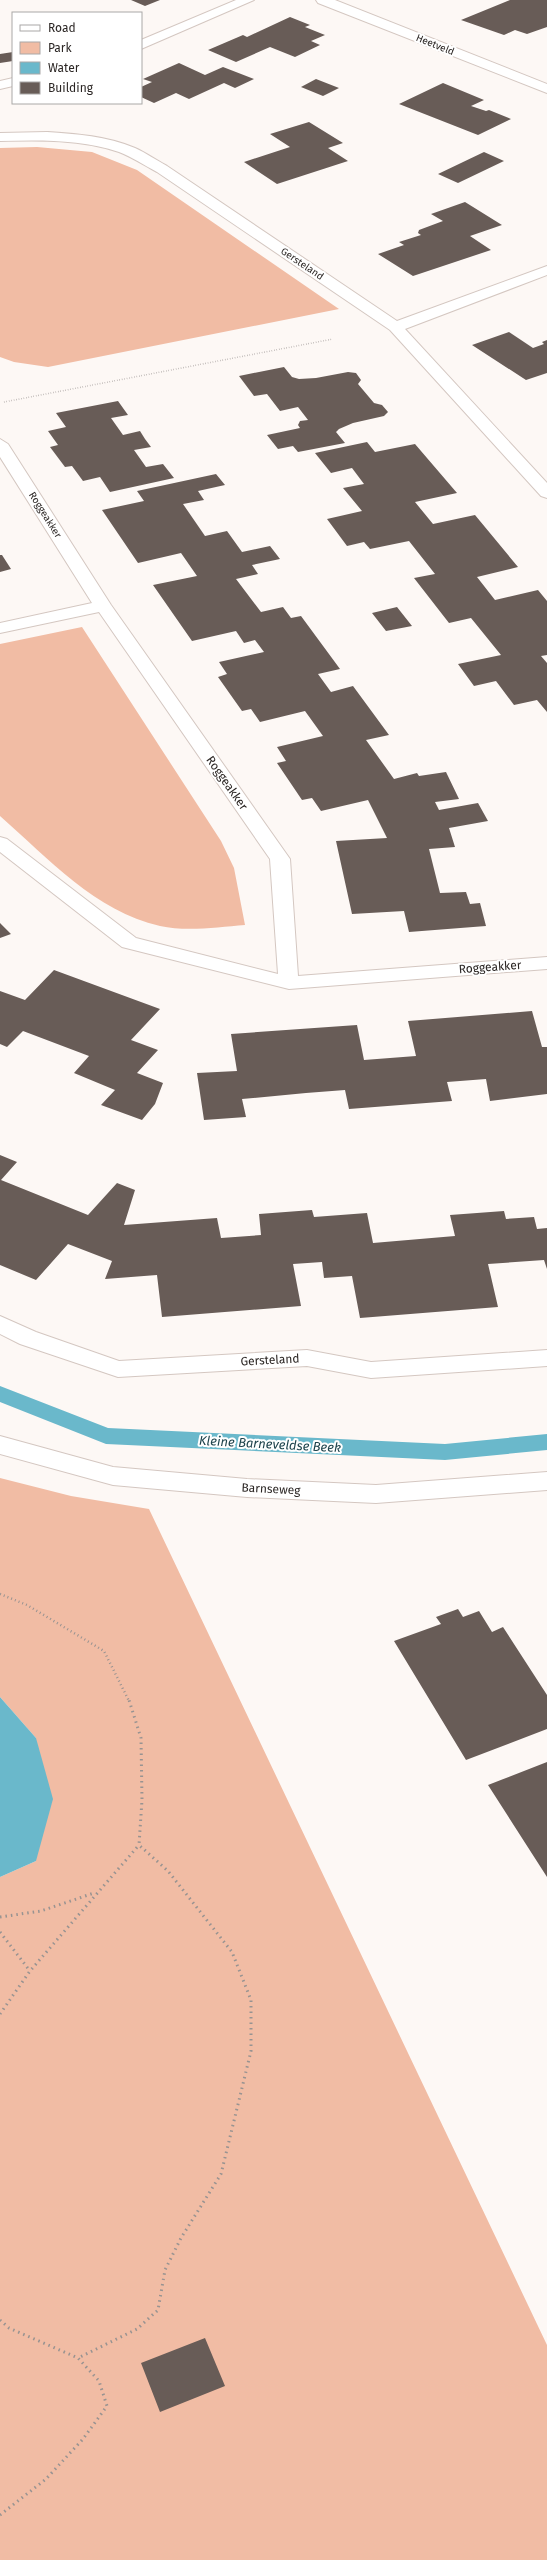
<svg xmlns="http://www.w3.org/2000/svg" width="547" height="2560" viewBox="0 0 547 2560" font-family="'Fira Sans',sans-serif">
<style>
.green{fill:#f1bca4}
.water{fill:#6ab8cb}
.lines{fill:none;stroke-linecap:round;stroke-linejoin:round}
.stream{fill:#6ab8cb;fill-rule:evenodd}
.building{fill:#685c57}
.minor-casing{stroke:#d4c7c1;stroke-width:2}
.path-far2{stroke:#989391;stroke-width:1.5;stroke-dasharray:0.5 2;stroke-linecap:butt}
.path-far1{stroke:#989391;stroke-width:2.5;stroke-dasharray:1 3;stroke-linecap:butt}
.path{stroke:#989391;stroke-width:3;stroke-dasharray:1.5 4;stroke-linecap:butt}
.minor{fill:#fff;fill-rule:evenodd}
.labels{text-anchor:middle;dominant-baseline:central;stroke-width:4;stroke-linejoin:round;paint-order:stroke}
.far-street-label{font-size:10px;fill:#2b2624;stroke:#fff}
.street-label{font-size:12px;fill:#2b2624;stroke:#fff}
.water-label{font-size:13px;font-style:italic;fill:#1e434c;stroke:#fff}
</style>
<rect width="100%" height="100%" fill="#fdf8f5"/>
<!-- green -->
<path class="green" d="M37,147l55,5 45,18 202,139 -291,58 -34,-5 -14,-5v-209z
M82,627l139,214 13,27 11,57c-27,2 -58,7 -85,1 -65,-15 -111,-67 -160,-110v-172z
M0,1478l71,18 78,13 398,836v215h-547v-683l36,-16v-123l-36,-41z"/>
<!-- water -->
<path class="water" d="M0,1697l36,41 17,61 -17,62 -36,16z"/>
<g class="lines">
<!-- stream -->
<path class="stream" d="M0,1386l108,42 337,16 102,-10v16l-102,10 -339,-16 -106,-42z"/>
</g>
<!-- building -->
<path class="building" d="M131,0h29l-15,6z
M510,0h37v27l-20,7 -12,-4 -11,5 -43,-15z
M290,17l20,8 -5,2 20,8 -14,6 9,4 -25,12 -25,-10 -34,15 -28,-12 35,-15 4,2z
M13,52v9l-13,2v-9z
M179,63l26,12 18,-8 31,12 -19,9 -11,-5 -35,16 -13,-6 -22,10 -13,-6v-10l11,-5 -9,-3z
M316,79l23,9 -16,8 -22,-9z
M443,83l41,17 -13,6 15,5 3,-1 22,9 -33,16 -79,-31z
M309,122l34,21 -15,5 20,13 -71,23 -33,-22 46,-15 -20,-13z
M484,152l20,9 -46,22 -20,-9z
M465,202l37,23 -32,11 21,14 -78,26 -35,-22 26,-9 -5,-3 22,-7 -3,-2 1,-3 24,-9 -12,-7z
M509,332l24,16 11,-4 -2,-2 5,-2v33l-21,7 -54,-35z
M284,367l8,10 7,2 17,-1 32,-6 8,1 5,7 -3,4 16,19 8,2 6,7 -4,4 -31,7 -14,6 -3,3 9,11 -47,9 -5,-6 -15,3 -11,-14 33,-7 -2,-3 2,-4 8,-1 -10,-13 -18,4 -13,-17 -13,2 -15,-20z
M118,401l10,14 -17,3 12,17 17,-4 5,8 6,8 -17,3 12,17 17,-3 11,14 -64,14 -10,-15 -17,4 -11,-15 -7,1 -15,-20 8,-2 -10,-14 18,-4 -10,-14z
M367,442l8,10 40,-8 42,49 -42,9 18,22 42,-9 43,52 -41,10 18,23 43,-10 9,11v54l-6,1 6,7v49l-10,-12 -23,5 -18,-24 -22,5 -16,-22 43,-9 -30,-37 -22,5 -35,-45 21,-4 -26,-33 -39,8 -6,-7 -17,4 -20,-27 35,-8 -19,-23 21,-4 -12,-16 -21,5 -16,-20z
M216,474l9,11 -27,6 6,9 -21,4 22,32 22,-5 15,21 28,-6 10,13 -28,6 6,9 -22,5 25,33 22,-5 8,11 10,-2 39,53 -22,5 13,18 22,-6 36,49 -23,5 28,39 23,-6 2,3 27,-4 13,27 -24,3 4,8 39,-7 10,18 -39,7 6,19 -26,2 11,44 26,-1 4,12 10,-1 6,23 -77,6 -5,-21 -52,3 -16,-73 51,-3 -19,-38 -47,11 -9,-13 -10,2 -25,-37 9,-2 -9,-14 46,-11 -18,-25 -45,11 -9,-13 -9,2 -24,-34 9,-3 -8,-12 45,-10 -9,-12 -11,3 -8,-12 -44,10 -39,-56 44,-9 -16,-23 -43,10 -36,-53 42,-9 -7,-10z
M0,555h2l9,14 -11,3z
M397,607l15,19 -26,5 -14,-18z
M0,923l11,11 -11,4z
M54,970l106,39 -29,31 27,10 -21,23 26,10 -8,21 -13,16 -41,-15 14,-15 -41,-17 15,-17 -66,-25 -16,16 -7,-3v-53l25,9z
M532,1011l10,36h5v47l-57,7 -4,-22 -39,3 5,19 -103,8 -4,-19 -39,3 -64,6 4,18 -42,3 -7,-47 40,-2 -6,-37 126,-9 7,35 52,-4 -8,-35z
M0,1155l17,7 -16,18 87,35 29,-32 18,7 -11,35 93,-7 4,20 40,-3 -2,-21 53,-4 2,7 53,-4 6,30 82,-7 -5,-21 54,-4 2,8 28,-2 3,12 10,-1v41l-3,-9 -56,4 10,43 -138,11 -8,-42 -28,2 -2,-16 -29,2 8,42 -139,11 -5,-42 -52,4 7,-18 -44,-17 -32,36 -36,-15z
M458,1609l5,8 16,-6 13,21 11,-5 44,68v34l-81,31 -72,-119 47,-17 -5,-7z
M547,1762v115l-59,-92z
M205,2338l20,48 -65,26 -19,-49z"/>
<g class="lines">
<defs>
<path id="minor" d="M236,0h18l-113,49v-9z
M316,0h19l212,84v9l-229,-90z
M13,78v8l-13,3v-8z
M47,132c29,2 60,4 88,16 11,5 21,12 32,18l230,155 150,-55v9l-142,54 142,154v15l-6,-2 -151,-166 -233,-158c-13,-7 -25,-15 -38,-20 -38,-13 -80,-12 -119,-11v-8z
M0,439l8,5 103,161 179,254 8,117 249,-19v12l-258,20 -167,-42 -122,-95v-15l7,2 129,99 142,36 -8,-115 -171,-247 -99,21v-10l92,-20 -92,-146z
M0,1316l36,16 83,29 188,-11 64,12 176,-12v16l-176,12 -64,-12 -189,11 -98,-33 -20,-10z
M0,1436l113,31 134,12 129,6 171,-13v18l-171,13 -129,-6 -134,-12 -113,-31z"/>
</defs>
<!-- minor casing -->
<use href="#minor" class="minor-casing"/>
<!-- path-far2 -->
<path class="path-far2" d="M4,402l329,-63"/>
<!-- path-far1 -->
<path class="path-far1" d="M0,1594l27,11 77,46 25,50"/>
<!-- path -->
<path class="path" d="M0,1917l41,-6 53,-18
M0,1932l30,39
M0,2014l30,-43 109,-126
M0,2320l9,8 69,30
M0,2515l46,-36 37,-40 24,-33 -8,-25 -21,-23 59,-29 21,-19 7,-40 16,-32 40,-64 30,-123v-51l-19,-48 -64,-81 -29,-26 3,-45 -1,-62 -12,-38"/>
<!-- minor -->
<use href="#minor" class="minor"/>
</g>
<g class="labels">
<!-- far-street labels -->
<g class="far-street-label">
<text transform="translate(435 45) rotate(22)">Heetveld</text>
<text transform="translate(302 264) rotate(34)">Gersteland</text>
<text transform="translate(45 515) rotate(58)">Roggeakker</text>
</g>
<!-- street labels -->
<g class="street-label">
<text transform="translate(227 783) rotate(55)">Roggeakker</text>
<text transform="translate(490 967) rotate(-4)">Roggeakker</text>
<text transform="translate(270 1360) rotate(-3)">Gersteland</text>
<text transform="translate(271 1489) rotate(3)">Barnseweg</text>
</g>
<!-- water labels -->
<g class="water-label">
<text transform="translate(270 1444) rotate(3)">Kleine Barneveldse Beek</text>
</g>
</g>
<!-- legend -->
<rect x="12" y="12" width="130" height="92" fill="#ffffff" stroke="#aaa8a7"/>
<rect x="20" y="25" width="20" height="6" fill="#ffffff" stroke="#aaa8a7"/>
<text x="48" y="32" font-size="12" fill="#2b2624">Road</text>
<rect x="20" y="42" width="20" height="12" fill="#f1bca4" stroke="#aaa8a7"/>
<text x="48" y="52" font-size="12" fill="#2b2624">Park</text>
<rect x="20" y="62" width="20" height="12" fill="#6ab8cb" stroke="#aaa8a7"/>
<text x="48" y="72" font-size="12" fill="#2b2624">Water</text>
<rect x="20" y="82" width="20" height="12" fill="#685c57" stroke="#aaa8a7"/>
<text x="48" y="92" font-size="12" fill="#2b2624">Building</text>
</svg>
